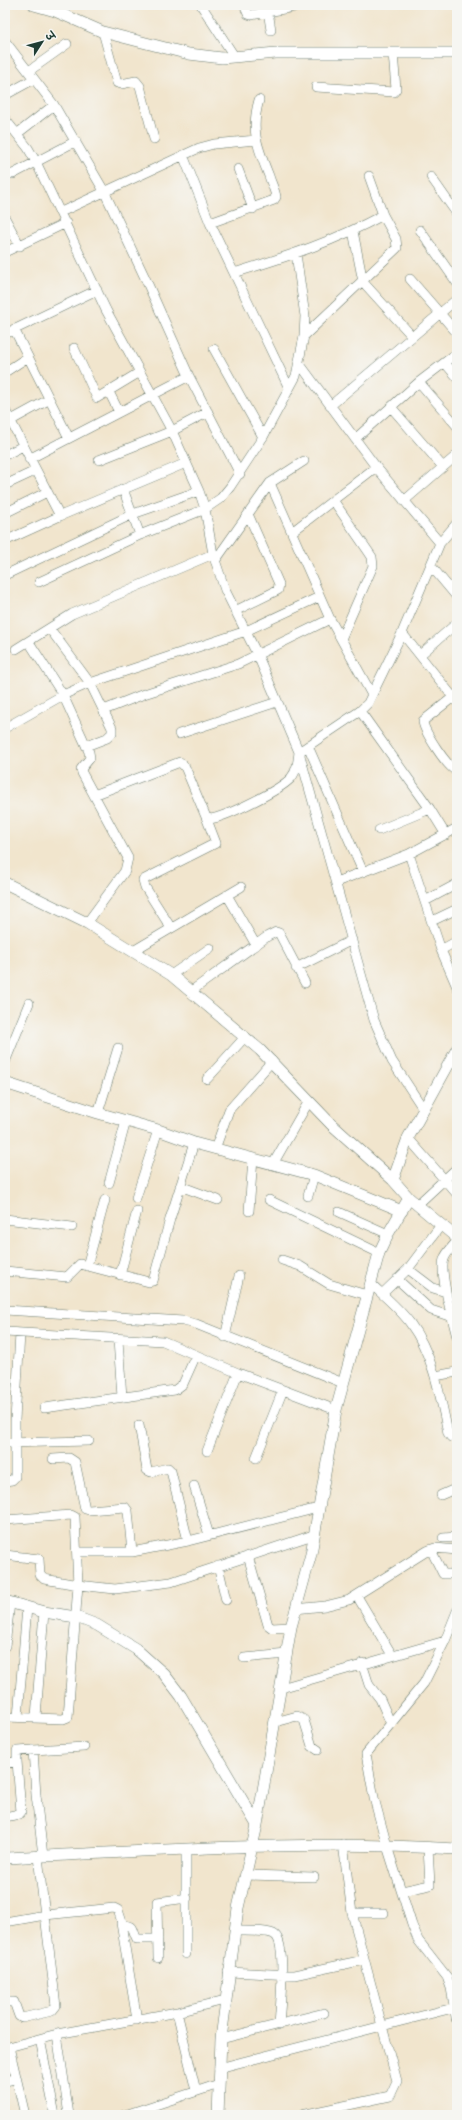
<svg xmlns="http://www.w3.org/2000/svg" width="462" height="2120" font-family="Mali,'Playpen Sans Deva',sans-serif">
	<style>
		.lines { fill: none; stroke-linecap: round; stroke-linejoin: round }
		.minor-casing { stroke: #68786a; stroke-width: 10 }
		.tertiary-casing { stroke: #68786a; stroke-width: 12 }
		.minor { stroke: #fff; stroke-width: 9 }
		.tertiary { stroke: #fff; stroke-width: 11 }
	</style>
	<rect width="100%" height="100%" fill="#f6f6f2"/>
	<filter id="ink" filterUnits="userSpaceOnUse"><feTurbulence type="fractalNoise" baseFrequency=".025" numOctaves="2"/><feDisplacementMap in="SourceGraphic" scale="8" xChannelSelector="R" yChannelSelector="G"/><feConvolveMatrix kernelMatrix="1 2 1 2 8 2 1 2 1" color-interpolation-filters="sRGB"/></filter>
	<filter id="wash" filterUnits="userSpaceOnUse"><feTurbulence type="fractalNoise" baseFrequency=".012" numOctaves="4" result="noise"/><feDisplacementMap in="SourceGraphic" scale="16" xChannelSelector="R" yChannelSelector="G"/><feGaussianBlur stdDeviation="0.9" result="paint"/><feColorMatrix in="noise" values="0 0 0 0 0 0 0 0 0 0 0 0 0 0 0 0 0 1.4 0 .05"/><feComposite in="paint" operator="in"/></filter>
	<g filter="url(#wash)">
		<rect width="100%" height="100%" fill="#f1e5cd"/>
	</g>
	<g filter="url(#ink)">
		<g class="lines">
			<!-- minor casing -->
			<g class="minor-casing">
				<path id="minor" d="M 201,5 L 234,56
					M 244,5 L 248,14 L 251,15 L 305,5
					M 268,11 L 271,30
					M 103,32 L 117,83 L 121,84 L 136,81 L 140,86 L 154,139
					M 5,41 L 54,105 L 104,191 L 146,280 L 189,376 L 240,474
					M 29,71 L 67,44
					M 316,87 L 394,92 L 396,89 L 393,53
					M 5,95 L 34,79
					M 5,119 L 28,148 L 36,162 L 106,310 L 172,431 L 199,491 L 205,509 L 213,554 L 225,590 L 258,656 L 299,752 L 374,1020 L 392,1061 L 424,1110
					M 18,133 L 54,105
					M 183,155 L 210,223 L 289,388
					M 238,169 L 253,209
					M 5,174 L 13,174 L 76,141
					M 431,177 L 457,214
					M 61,212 L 199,148 L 214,144 L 256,140
					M 5,218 L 20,246
					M 210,223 L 274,200 L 276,197 C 275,190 271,183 269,176 C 258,148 250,131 259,100
					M 420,230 L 457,283
					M 353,231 L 363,282 L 412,336
					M 5,252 L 66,223
					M 234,273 C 289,256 333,242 383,215
					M 410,279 L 457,333
					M 14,329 L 69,438
					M 5,334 L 97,290
					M 304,336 L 397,248 L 396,239 L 383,215 L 369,176
					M 74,348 L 97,398 L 140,372
					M 214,349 L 263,437
					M 299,363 L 376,467 L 440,543
					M 445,363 L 457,377
					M 5,372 L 28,357
					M 419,382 L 457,426
					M 109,392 L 119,412
					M 330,406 L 457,299
					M 391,407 L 443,467
					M 5,410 L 60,516
					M 6,423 L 48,400
					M 355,439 L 419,382 L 457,353
					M 5,455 L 23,446
					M 29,459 L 189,376
					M 99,460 L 172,431 L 208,412
					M 270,483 L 330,619 L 372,695
					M 5,485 L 35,471
					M 123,489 L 140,535
					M 333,500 L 368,551 L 372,557 L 373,566 L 341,639
					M 404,501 L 457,455
					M 5,513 L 47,492
					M 292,532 L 376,467
					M 5,541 L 60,516 L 186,463
					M 215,561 L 270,483 L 304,461
					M 431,566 L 457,597
					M 5,575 L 133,514 L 199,491
					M 39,582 L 140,535 L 205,509 L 221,498 L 230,487 L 263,437 L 296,376 L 304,336 L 305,316 L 296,254
					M 235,611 L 278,590 L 279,584 L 248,514
					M 50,629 L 90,683 L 112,728 L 112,733 L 107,738 L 86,746
					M 402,633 L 457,702
					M 29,642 L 63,695 L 89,752 L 90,758 L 81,769 L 82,773 L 128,858 L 125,871 L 87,923
					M 16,649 L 72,614 L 213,554
					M 420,655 L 457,623
					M 457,694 L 423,721 C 423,730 448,769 457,771
					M 104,710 L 144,694 L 238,664 L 330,619
					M 360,711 L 430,809 L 446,835
					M 5,728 L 63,695 L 90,683 L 246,631 L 319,597
					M 179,734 L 277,702
					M 308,746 L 363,872
					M 94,795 L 180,762 L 185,767 L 206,817 L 210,819 C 226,817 280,790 291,778 C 297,771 298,761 299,752 L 360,711 L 368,703 L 402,633 L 440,543 L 457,523
					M 379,830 L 430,809
					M 409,854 L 441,950 L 457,987
					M 336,882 L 409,854 L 457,828
					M 227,895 L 256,945
					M 425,901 L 457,884
					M 432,921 L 457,909
					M 171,928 L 145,887 L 143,880 L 216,843 L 206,817
					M 441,950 L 457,941
					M 133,951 L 241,887
					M 296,968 L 352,940
					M 171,975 L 210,948
					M 190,992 L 268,936 L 276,932 L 279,933 L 305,983
					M 5,1062 L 29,1003
					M 207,1079 L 245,1037
					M 98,1113 L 118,1048
					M 408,1138 L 457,1194
					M 215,1149 L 229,1110 L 272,1061
					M 273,1164 L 309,1101
					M 109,1183 L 126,1121
					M 180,1186 L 218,1200
					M 308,1196 L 314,1175
					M 136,1198 L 158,1130
					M 269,1200 L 379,1253
					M 417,1205 L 457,1168
					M 249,1211 L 253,1159
					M 339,1212 L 388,1234
					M 5,1219 L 72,1227
					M 457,1241 C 453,1246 446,1253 444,1259 C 439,1273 453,1321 457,1337
					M 282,1260 L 300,1266 L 329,1284 L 367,1295
					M 87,1266 L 105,1200
					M 408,1269 L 433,1288 L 446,1292
					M 5,1271 L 67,1277 L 80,1264 L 149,1282 L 153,1281 L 170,1219 L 194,1143
					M 120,1275 L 137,1211
					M 397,1279 L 431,1310 L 452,1317
					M 370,1283 C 384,1296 399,1308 410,1323 C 433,1354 440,1395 448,1433 L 451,1437 L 457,1436
					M 382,1294 L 408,1269 L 441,1225
					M 5,1310 L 183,1321 L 196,1324 L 343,1383
					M 5,1332 L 163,1341 L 238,1373 L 336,1410
					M 225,1337 L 239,1276
					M 118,1340 L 122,1397
					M 435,1376 L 457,1372
					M 44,1408 L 175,1390 L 183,1384 L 196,1355
					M 139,1425 L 147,1470 L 151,1472 L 168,1468 L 171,1471 L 188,1541
					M 5,1443 L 89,1441
					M 207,1451 L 238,1373
					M 256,1458 L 283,1390
					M 53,1459 L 69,1458 L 75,1462 L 85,1509 L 89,1510 L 125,1507 L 128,1511 L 132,1552
					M 5,1481 L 12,1480 L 15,1477 L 15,1420 L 20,1334
					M 194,1486 L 209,1535
					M 441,1495 L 457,1488
					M 5,1520 L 71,1515 L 75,1517 L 78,1585 L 68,1717 L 63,1719 L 5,1717
					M 443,1538 L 457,1537
					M 429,1550 L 435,1548 L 457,1550
					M 78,1552 L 132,1552 L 188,1541 L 318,1508
					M 5,1555 L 39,1559 L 40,1575 L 44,1579 L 78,1585 L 115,1589 L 171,1582 L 313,1535
					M 248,1556 L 268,1625 L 272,1628 L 291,1627
					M 218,1566 L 226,1600
					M 357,1596 L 392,1655
					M 295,1609 L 325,1606 L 349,1600 L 427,1551 L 432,1552 L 443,1574 L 457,1574
					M 457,1611 L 445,1641 L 424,1683 L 366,1754 L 374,1798 L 387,1846 L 412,1925 L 418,1940 L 447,1977 L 451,1988 L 457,2023
					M 5,1646 L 10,1603
					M 244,1658 L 287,1654
					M 362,1663 L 369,1685 L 380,1699 L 391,1724
					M 281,1688 L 445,1641
					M 18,1717 L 27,1607
					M 36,1717 L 44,1612
					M 275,1722 L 297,1716 L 304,1720 L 312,1746 L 318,1750
					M 33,1750 L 36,1795 L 43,1856
					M 5,1764 L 17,1761 L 17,1751 L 84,1747
					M 5,1817 L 19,1814 L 21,1812 L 17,1761
					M 343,1844 L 352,1913 L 382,2026 L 457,2007
					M 186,1849 L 186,1954
					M 246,1875 L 314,1877
					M 402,1891 L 430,1885 L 428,1847
					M 352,1913 L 384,1913
					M 5,1922 L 45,1915 L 114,1908 L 118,1910 L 123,1925 C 136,1926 131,1928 137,1939 L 158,1939
					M 121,1923 L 137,2020
					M 235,1931 C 244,1931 269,1930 275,1935 C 287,1944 280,2010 279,2025
					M 158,1958 L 157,1902 L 187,1898
					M 228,1972 L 294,1975 L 364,1960
					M 5,2002 L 14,2002 L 19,2016 L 22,2018 L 52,2011 L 56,2006 L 38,1857
					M 177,2012 L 196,2091
					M 57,2034 L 69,2115
					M 40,2039 L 55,2115
					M 221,2039 L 324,2013
					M 9,2047 L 25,2115
					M 5,2048 L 57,2034 L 177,2012 L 225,2000
					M 219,2068 L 382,2026 L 397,2081 L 390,2096 L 302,2115
					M 5,2081 L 15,2079
					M 125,2115 L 219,2084"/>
			</g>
			<!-- tertiary casing -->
			<g class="tertiary-casing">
				<path id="tertiary" d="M 34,5 L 55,11 L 103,32 L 189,54 L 222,58 L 276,53 L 457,53
					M 5,883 L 87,923 L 171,975 L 260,1050 L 331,1124 L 393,1180 L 409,1198 L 457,1238
					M 5,1083 L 98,1113 L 158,1130 L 194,1143 L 314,1175 L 402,1211
					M 393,1180 L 408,1138 L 457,1049
					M 5,1601 L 44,1612 L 76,1617 L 97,1625 L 136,1649 L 164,1674 L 181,1696 L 257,1825
					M 5,1858 C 156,1851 306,1839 457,1849
					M 218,2115 L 221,2039 L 238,1908 L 257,1825 L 291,1627 L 311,1554 L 336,1410 L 379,1253 L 388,1234 L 409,1198"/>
			</g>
			<!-- minor -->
			<use href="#minor" class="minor"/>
			<!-- tertiary -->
			<use href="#tertiary" class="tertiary"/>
		</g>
	</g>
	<!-- margin -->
	<rect width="462" height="2120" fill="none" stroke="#f6f6f2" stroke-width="20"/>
	<!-- north arrow -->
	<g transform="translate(42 42) rotate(54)" stroke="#f6f6f2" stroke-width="3" paint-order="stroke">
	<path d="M0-3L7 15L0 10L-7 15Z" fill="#1f3d34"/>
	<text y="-6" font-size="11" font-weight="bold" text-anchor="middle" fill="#1f3d34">उ</text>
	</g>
</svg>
